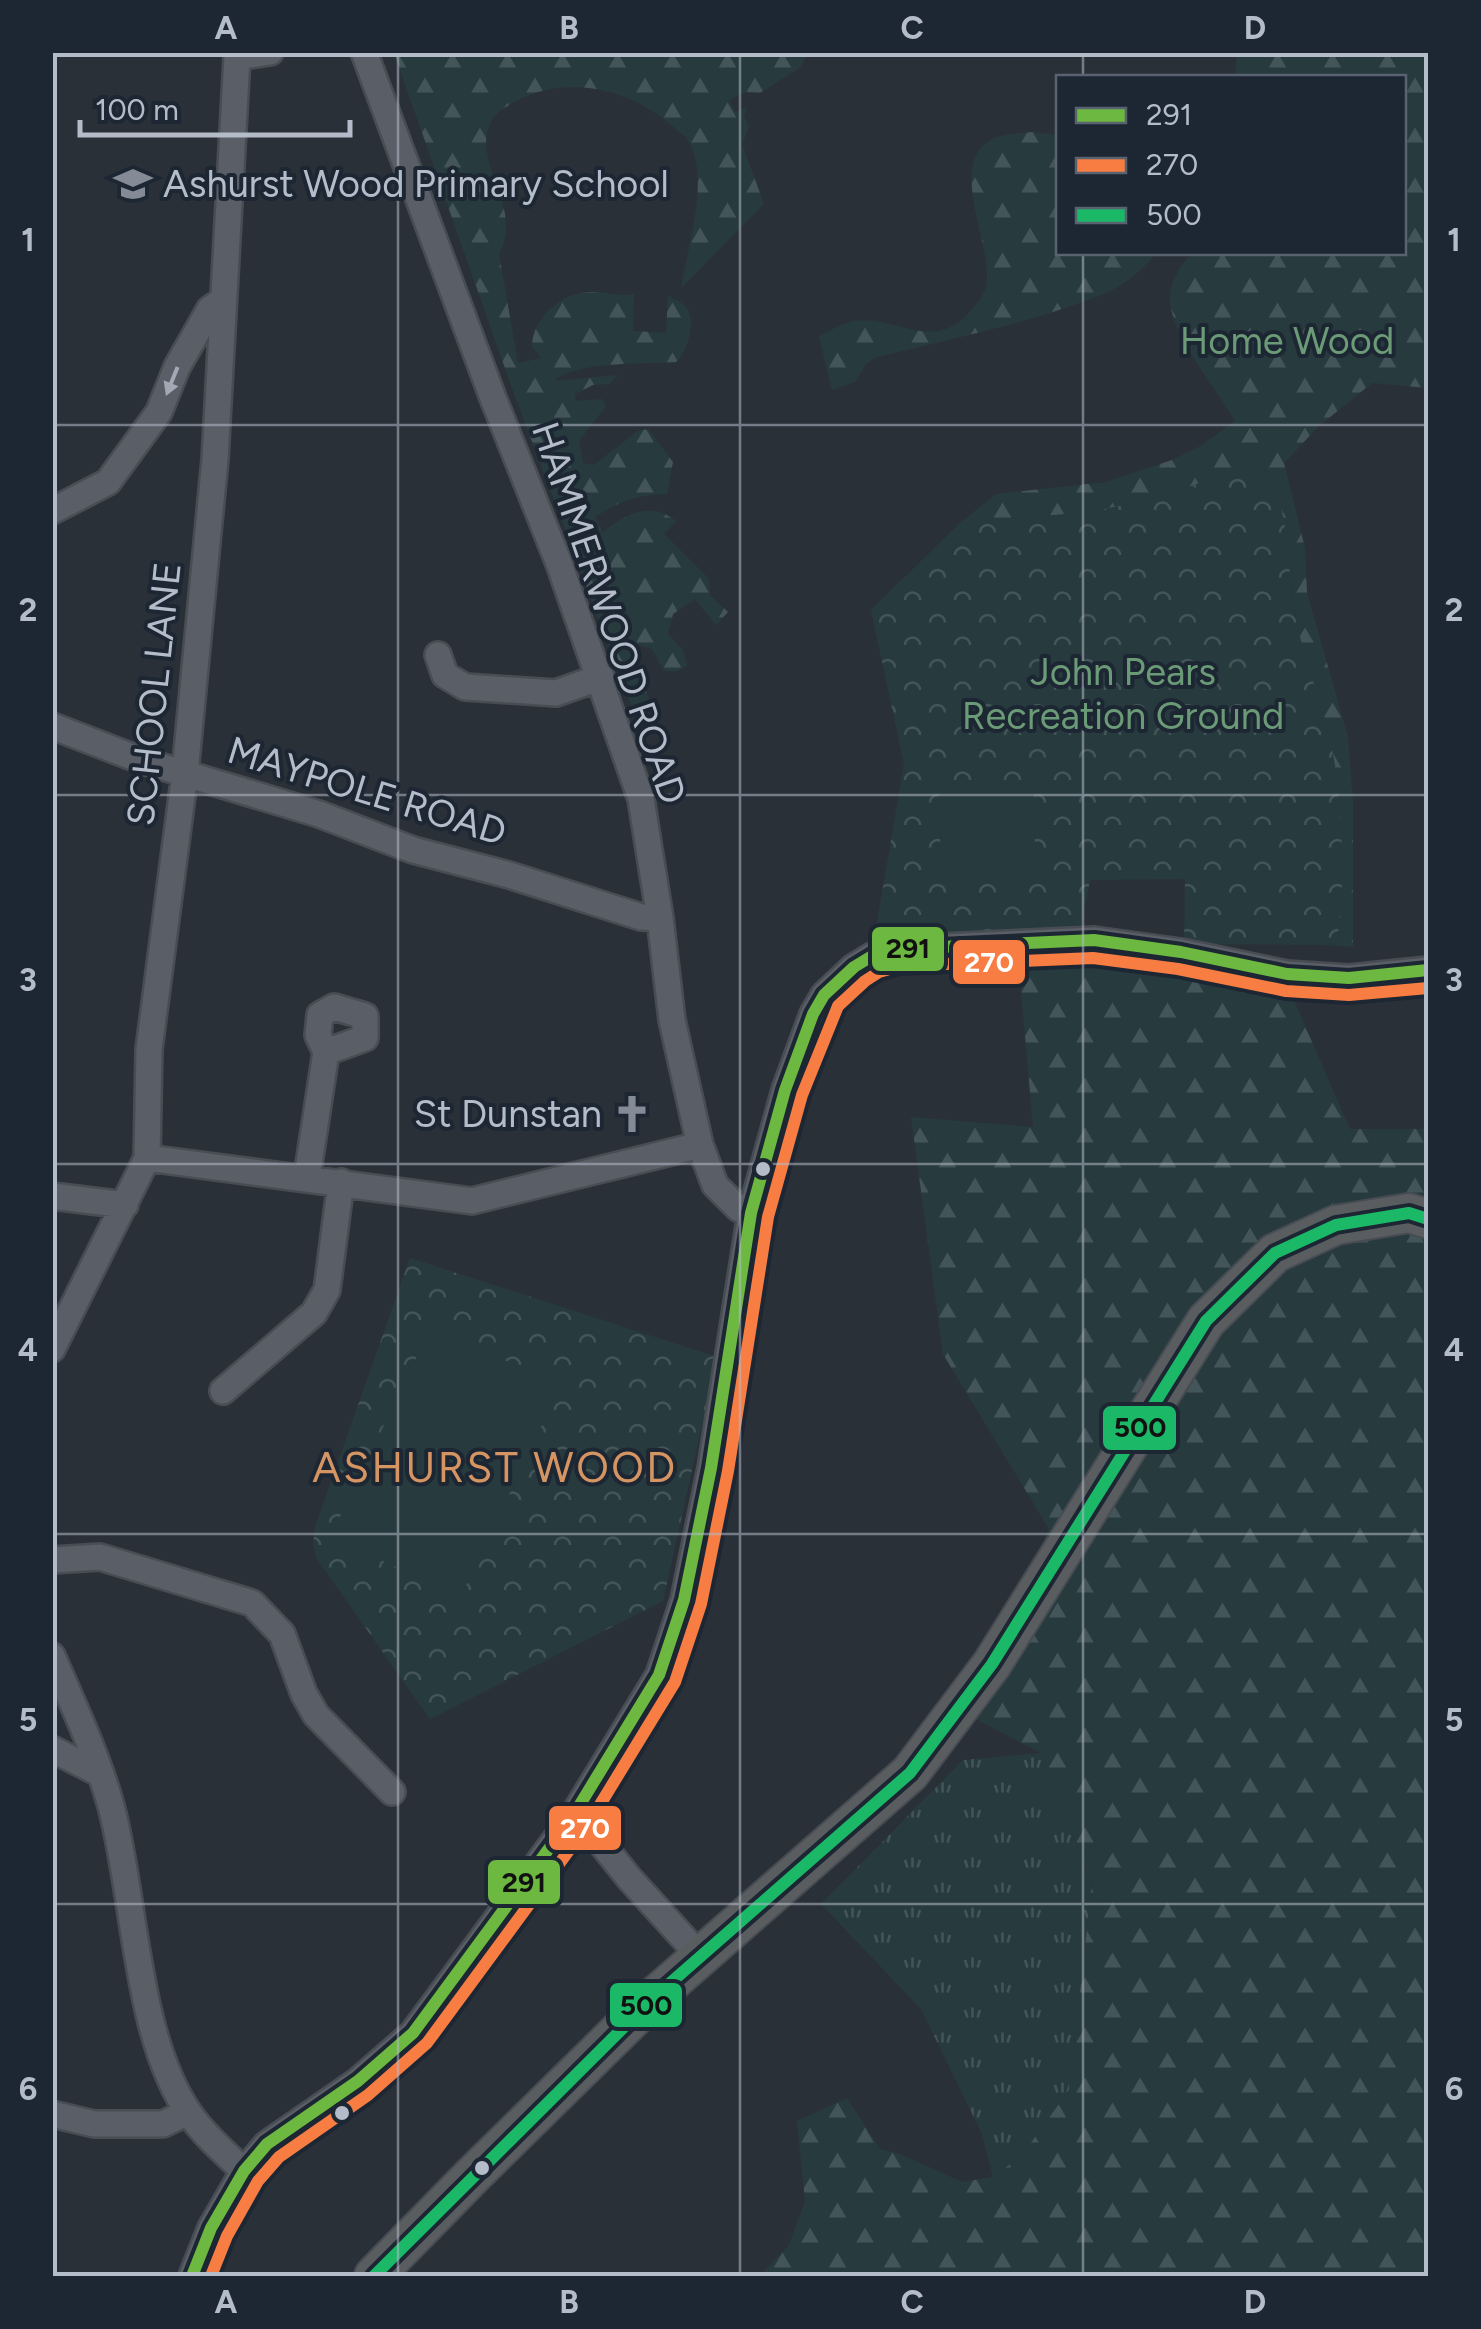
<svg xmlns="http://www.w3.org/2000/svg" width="1481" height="2329" font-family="Figtree,sans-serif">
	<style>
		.grass { fill: url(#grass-tufts) }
		.forest { fill: url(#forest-firs) }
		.park { fill: url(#park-crowns) }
		.pitch { fill: #273a3e }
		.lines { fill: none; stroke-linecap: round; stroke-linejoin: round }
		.minor-casing { stroke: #484c53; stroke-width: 30 }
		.highway-casing { stroke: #474c53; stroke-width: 42 }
		.minor { stroke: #5a5e66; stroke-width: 25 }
		.highway { stroke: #5a5d60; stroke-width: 38 }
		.bus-1-casing { stroke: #1d2633; stroke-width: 20 }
		.bus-2-casing { stroke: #1d2633; stroke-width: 20 }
		.bus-3-casing { stroke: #1d2633; stroke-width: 20 }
		.bus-1 { stroke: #6cb840; stroke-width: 12 }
		.bus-2 { stroke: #f77d43; stroke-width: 12 }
		.bus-3 { stroke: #1ab867; stroke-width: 12 }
		.oneway { fill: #a2a9b5 }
		.grid { fill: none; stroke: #b4bcc9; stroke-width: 2.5; stroke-opacity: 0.55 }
		.bus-dot { fill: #b4bcc9; stroke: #1d2633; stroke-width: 4 }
		.labels { text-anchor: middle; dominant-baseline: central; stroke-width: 8; stroke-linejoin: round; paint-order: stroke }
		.poi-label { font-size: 38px; fill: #b4bcc9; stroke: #1d2633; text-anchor: start }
		.park-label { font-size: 38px; fill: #6b9a76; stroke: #1d2633 }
		.street-label { font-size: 38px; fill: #b4bcc9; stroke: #1d2633 }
		.quarter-label { font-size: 42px; letter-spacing: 2.5px; fill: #d59563; stroke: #1d2633 }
		.line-badge { stroke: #1d2633; stroke-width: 4 }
		.badge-label { font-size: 28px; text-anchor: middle; font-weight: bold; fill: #fff }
		.pale-badge-label { font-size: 28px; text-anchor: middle; font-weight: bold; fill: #111 }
		.neatline { fill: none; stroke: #b4bcc9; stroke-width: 4 }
		.grid-label { font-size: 32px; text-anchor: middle; font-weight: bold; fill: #b4bcc9 }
	</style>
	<defs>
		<pattern id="grass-tufts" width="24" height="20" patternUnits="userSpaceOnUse" patternTransform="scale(2.5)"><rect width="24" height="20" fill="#273a3e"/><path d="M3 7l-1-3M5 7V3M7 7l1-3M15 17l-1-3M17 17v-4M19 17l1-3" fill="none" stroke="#445559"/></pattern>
		<pattern id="forest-firs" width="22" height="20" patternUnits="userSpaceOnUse" patternTransform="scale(2.5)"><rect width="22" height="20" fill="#273a3e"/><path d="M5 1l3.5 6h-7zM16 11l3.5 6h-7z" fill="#445559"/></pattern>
		<pattern id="park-crowns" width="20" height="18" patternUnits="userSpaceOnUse" patternTransform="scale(2.5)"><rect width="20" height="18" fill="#273a3e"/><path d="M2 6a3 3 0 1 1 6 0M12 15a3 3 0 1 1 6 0" fill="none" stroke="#445559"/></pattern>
	</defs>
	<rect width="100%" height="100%" fill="#2a3038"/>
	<!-- grass -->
	<path class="grass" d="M 1041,1753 L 1092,1885 L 1069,2090 L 1022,2155 L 993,2177 L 982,2134 L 921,2009 L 821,1904 L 963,1760 Z"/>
	<!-- forest -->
	<path class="forest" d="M 394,53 L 807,53 L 801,67 L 760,93 L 746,92 L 729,100 L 735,112 L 747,107 L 744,116 L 749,127 L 742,144 L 764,204 L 681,288 C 687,249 712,174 687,139 C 683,134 675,128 670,124 C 627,87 564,74 514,102 C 506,107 495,113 491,122 C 470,163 525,207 499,254 L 518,363 L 542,358 L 532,347 C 532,318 562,291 593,292 C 607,292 620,297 634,294 L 633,331 L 666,333 L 668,296 C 672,298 681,302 684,305 C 698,318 688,351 676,362 C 650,364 571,361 555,381 L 618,375 L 610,384 L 593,385 L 575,394 L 575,401 L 602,399 L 606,406 L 579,441 L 583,463 L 594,465 L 638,431 L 648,429 L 673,462 L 667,494 C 639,494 617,502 595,517 L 603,532 C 626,513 651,501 676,521 L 664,534 L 709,579 L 710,595 L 728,612 L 716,625 L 695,599 L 673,614 L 668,634 L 683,650 L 687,665 L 678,671 L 664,671 L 652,649 L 636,644 L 629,646 L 649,699 L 636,718 L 512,388 Z
		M 1237,53 L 1428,53 L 1428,388 L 1372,383 L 1319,426 L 1284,463 L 1305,548 L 1307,593 L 1348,737 L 1353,804 L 1353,947 L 1328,945 L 1337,942 L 1339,929 C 1339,876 1344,820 1335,768 C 1326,717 1305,670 1296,619 C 1287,570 1290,515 1266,470 L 1248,464 L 1169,495 L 1092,512 L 960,523 L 996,494 L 1106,482 L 1172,460 L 1199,447 L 1235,421 C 1218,389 1167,332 1170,294 C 1172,278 1182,264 1192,253 L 1404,252 L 1404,78 L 1235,77 Z
		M 1032,132 L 1058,135 L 1058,252 L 1156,253 C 1145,269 1120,288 1101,295 C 1030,323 951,339 877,357 L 866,364 L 855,382 L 832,390 L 819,336 C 830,331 842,323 854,321 C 894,315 928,350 964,318 C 971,311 984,297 986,287 C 995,245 943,161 995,138 C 1005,133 1020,134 1032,132 Z
		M 1018,956 L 1143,956 L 1288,987 L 1350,1129 L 1428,1129 L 1428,2276 L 760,2276 L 789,2245 L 805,2201 L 797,2121 L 847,2098 L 880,2149 L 900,2154 L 962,2182 L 993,2177 L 1022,2155 L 1069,2090 L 1092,1884 L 1041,1753 L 966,1714 L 1049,1529 L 943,1354 L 911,1117 L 1033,1127 Z"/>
	<!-- park -->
	<path class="park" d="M 1248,464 C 1263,466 1270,473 1275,487 C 1291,530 1287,579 1297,624 C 1308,674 1330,721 1336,773 C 1343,827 1345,888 1337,942 L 1328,945 L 1184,944 L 1185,879 L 1090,880 L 1080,932 L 945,941 L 934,929 L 895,933 L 885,939 L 874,940 L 904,764 L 871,610 L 960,523 L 1092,512 L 1169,495 Z
		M 410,1258 L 717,1357 L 663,1601 L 430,1719 L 317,1559 L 313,1544 L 315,1527 Z"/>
	<!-- pitch -->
	<path class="pitch" d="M 1034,787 L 1035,874 L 941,875 L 939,788 Z
		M 432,1325 L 560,1387 L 460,1598 L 331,1536 Z"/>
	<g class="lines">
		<!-- minor casing -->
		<g class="minor-casing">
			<path id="minor" d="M 364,52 L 493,398 L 560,566 L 641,799 L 660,918 L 672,1020 L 700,1145 L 715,1185 L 738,1208 L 751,1213
				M 52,511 L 108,482 L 159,412 L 177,367 L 210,309 L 223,300
				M 438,655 L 445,675 L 465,687 L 556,693 L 601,677
				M 52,726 L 143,761 L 319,814 L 413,850 L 509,875 L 641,917 L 660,918
				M 147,1158 L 472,1201 L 700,1145
				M 307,1177 L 326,1052 L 318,1035 L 320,1015 L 334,1007 L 365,1016 L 365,1038 L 326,1052
				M 52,1196 L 125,1205
				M 52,1349 L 147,1158 L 149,1049 L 185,773 L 215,459 L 237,57 L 270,52
				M 223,1391 L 314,1313 L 327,1290 L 341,1182
				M 52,1560 L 100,1557 L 252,1603 L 282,1634 L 304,1694 L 316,1715 L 392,1792
				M 52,1656 C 73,1705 97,1755 111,1806 C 136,1899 135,2038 191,2116 C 206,2137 225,2153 244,2171
				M 52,1749 L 101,1774
				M 597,1838 L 629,1878 L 700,1956
				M 52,2114 L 94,2124 L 163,2124 L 188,2112
				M 192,2276 L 211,2228 L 244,2171 L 267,2144 L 358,2081 L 413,2033 L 573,1816 L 659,1675 L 684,1600 L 711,1468 L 751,1213 L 785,1090 L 813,1014 L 824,995 L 854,967 L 872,956 L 897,949 L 1094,940 L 1181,952 L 1287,974 L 1349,978 L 1428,970"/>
		</g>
		<!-- highway casing -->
		<g class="highway-casing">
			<path id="highway" d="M 374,2276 L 472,2176 L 652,1999 L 910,1773 L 992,1664 L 1206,1321 L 1275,1253 L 1336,1225 L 1409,1213 L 1428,1219"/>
		</g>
		<!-- minor -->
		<use href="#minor" class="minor"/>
		<!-- highway -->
		<use href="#highway" class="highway"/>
		<!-- bus-1 casing -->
		<g class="bus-1-casing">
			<path id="bus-1" d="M 192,2276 L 211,2228 L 244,2171 L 267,2144 L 358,2081 L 413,2033 L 573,1816 L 659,1675 L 684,1600 L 711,1468 L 751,1213 L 785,1090 L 813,1014 L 824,995 L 854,967 L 872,956 L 897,949 L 1094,940 L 1181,952 L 1287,974 L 1349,978 L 1428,970"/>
		</g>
		<!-- bus-2 casing -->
		<g class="bus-2-casing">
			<path id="bus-2" d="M 211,2276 L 227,2236 L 258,2181 L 279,2157 L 368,2095 L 427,2043 L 587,1826 L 675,1682 L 701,1604 L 728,1471 L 768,1217 L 802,1095 L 838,1006 L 865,981 L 879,972 L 900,966 L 1093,958 L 1178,969 L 1286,991 L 1349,995 L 1428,988"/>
		</g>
		<!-- bus-3 casing -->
		<g class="bus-3-casing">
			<path id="bus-3" d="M 374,2276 L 652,1999 L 910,1773 L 992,1664 L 1206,1321 L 1275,1253 L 1336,1225 L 1409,1213 L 1428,1219"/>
		</g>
		<!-- bus-1 -->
		<use href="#bus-1" class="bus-1"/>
		<!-- bus-2 -->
		<use href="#bus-2" class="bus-2"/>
		<!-- bus-3 -->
		<use href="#bus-3" class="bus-3"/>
	</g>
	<!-- one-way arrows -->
	<defs><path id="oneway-solid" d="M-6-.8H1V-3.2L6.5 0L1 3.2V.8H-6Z" transform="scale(2.5)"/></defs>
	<use class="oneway" href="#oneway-solid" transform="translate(172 381) rotate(112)"/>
	<!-- grid -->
	<path class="grid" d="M 398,52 L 398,2276M 740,52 L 740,2276M 1083,52 L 1083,78M 1083,252 L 1083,2276M 52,425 L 1428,425M 52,795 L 1428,795M 52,1164 L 1428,1164M 52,1534 L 1428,1534M 52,1904 L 1428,1904"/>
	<!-- icons -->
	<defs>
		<g id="school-bare" transform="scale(3)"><path d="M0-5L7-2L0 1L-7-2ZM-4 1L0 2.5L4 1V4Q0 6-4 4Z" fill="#848b96" stroke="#1d2633" stroke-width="2.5" paint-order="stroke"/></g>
		<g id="church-bare" transform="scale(3)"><path d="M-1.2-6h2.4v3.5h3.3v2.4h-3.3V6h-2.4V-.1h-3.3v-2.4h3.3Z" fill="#848b96" stroke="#1d2633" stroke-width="2.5" paint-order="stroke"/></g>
	</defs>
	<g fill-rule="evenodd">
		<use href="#school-bare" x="133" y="184"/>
		<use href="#church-bare" x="632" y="1114"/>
	</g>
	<!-- markers -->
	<g class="bus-dot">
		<circle cx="763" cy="1169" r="9"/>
		<circle cx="342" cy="2113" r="9"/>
		<circle cx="482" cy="2168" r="9"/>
	</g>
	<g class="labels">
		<!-- poi labels -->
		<g class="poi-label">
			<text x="163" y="184">Ashurst Wood Primary School</text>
			<text x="602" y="1114" text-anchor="end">St Dunstan</text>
		</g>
		<!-- park labels -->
		<g class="park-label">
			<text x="1287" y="341">Home Wood</text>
			<text x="1123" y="672">John Pears<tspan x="1123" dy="44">Recreation Ground</tspan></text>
		</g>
		<!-- street labels -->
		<g class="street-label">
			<text transform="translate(609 613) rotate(71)">HAMMERWOOD ROAD</text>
			<text transform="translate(154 694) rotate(-84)">SCHOOL LANE</text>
			<text transform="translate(367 791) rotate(17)">MAYPOLE ROAD</text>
		</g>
		<!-- quarter labels -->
		<g class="quarter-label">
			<text x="495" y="1467">ASHURST WOOD</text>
		</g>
	</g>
	<g class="line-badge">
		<rect x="870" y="925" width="76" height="48" rx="10" fill="#6cb840"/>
		<rect x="951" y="938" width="76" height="48" rx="10" fill="#f77d43"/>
		<rect x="1101" y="1404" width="77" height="48" rx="10" fill="#1ab867"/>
		<rect x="547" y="1804" width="76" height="48" rx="10" fill="#f77d43"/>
		<rect x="486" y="1858" width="76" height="48" rx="10" fill="#6cb840"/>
		<rect x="608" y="1981" width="76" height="48" rx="10" fill="#1ab867"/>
	</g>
	<g class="badge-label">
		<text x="989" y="972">270</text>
		<text x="585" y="1838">270</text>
	</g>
	<g class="pale-badge-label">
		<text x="908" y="958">291</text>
		<text x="1140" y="1437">500</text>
		<text x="524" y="1892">291</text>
		<text x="646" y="2015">500</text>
	</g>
	<!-- border -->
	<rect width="1481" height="2329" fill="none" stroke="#1d2633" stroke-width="110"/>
	<!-- legend -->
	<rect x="1056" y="75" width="350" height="180" fill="#1d2633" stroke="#59626f" stroke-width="2.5"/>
	<rect x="1076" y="108" width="50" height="15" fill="#6cb840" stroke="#59626f" stroke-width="2.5"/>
	<text x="1146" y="125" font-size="30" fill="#b4bcc9">291</text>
	<rect x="1076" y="158" width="50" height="15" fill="#f77d43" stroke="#59626f" stroke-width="2.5"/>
	<text x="1146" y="175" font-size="30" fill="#b4bcc9">270</text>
	<rect x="1076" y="208" width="50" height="15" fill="#1ab867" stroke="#59626f" stroke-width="2.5"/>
	<text x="1146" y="225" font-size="30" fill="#b4bcc9">500</text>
	<!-- scale -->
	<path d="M80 120v15h270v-15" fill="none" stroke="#b4bcc9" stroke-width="5"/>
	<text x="95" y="120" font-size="30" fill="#b4bcc9" stroke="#1d2633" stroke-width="8" paint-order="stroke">100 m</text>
	<rect x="55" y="55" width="1371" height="2219" class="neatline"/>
	<g class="grid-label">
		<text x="226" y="39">A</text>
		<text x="569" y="39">B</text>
		<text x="912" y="39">C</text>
		<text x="1255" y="39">D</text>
		<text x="28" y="251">1</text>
		<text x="1454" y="251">1</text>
		<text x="28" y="621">2</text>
		<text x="1454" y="621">2</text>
		<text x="28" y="991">3</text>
		<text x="1454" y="991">3</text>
		<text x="28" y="1361">4</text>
		<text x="1454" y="1361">4</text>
		<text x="28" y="1731">5</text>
		<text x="1454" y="1731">5</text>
		<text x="28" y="2100">6</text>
		<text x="1454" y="2100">6</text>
		<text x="226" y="2313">A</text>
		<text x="569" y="2313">B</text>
		<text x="912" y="2313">C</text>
		<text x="1255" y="2313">D</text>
	</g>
</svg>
